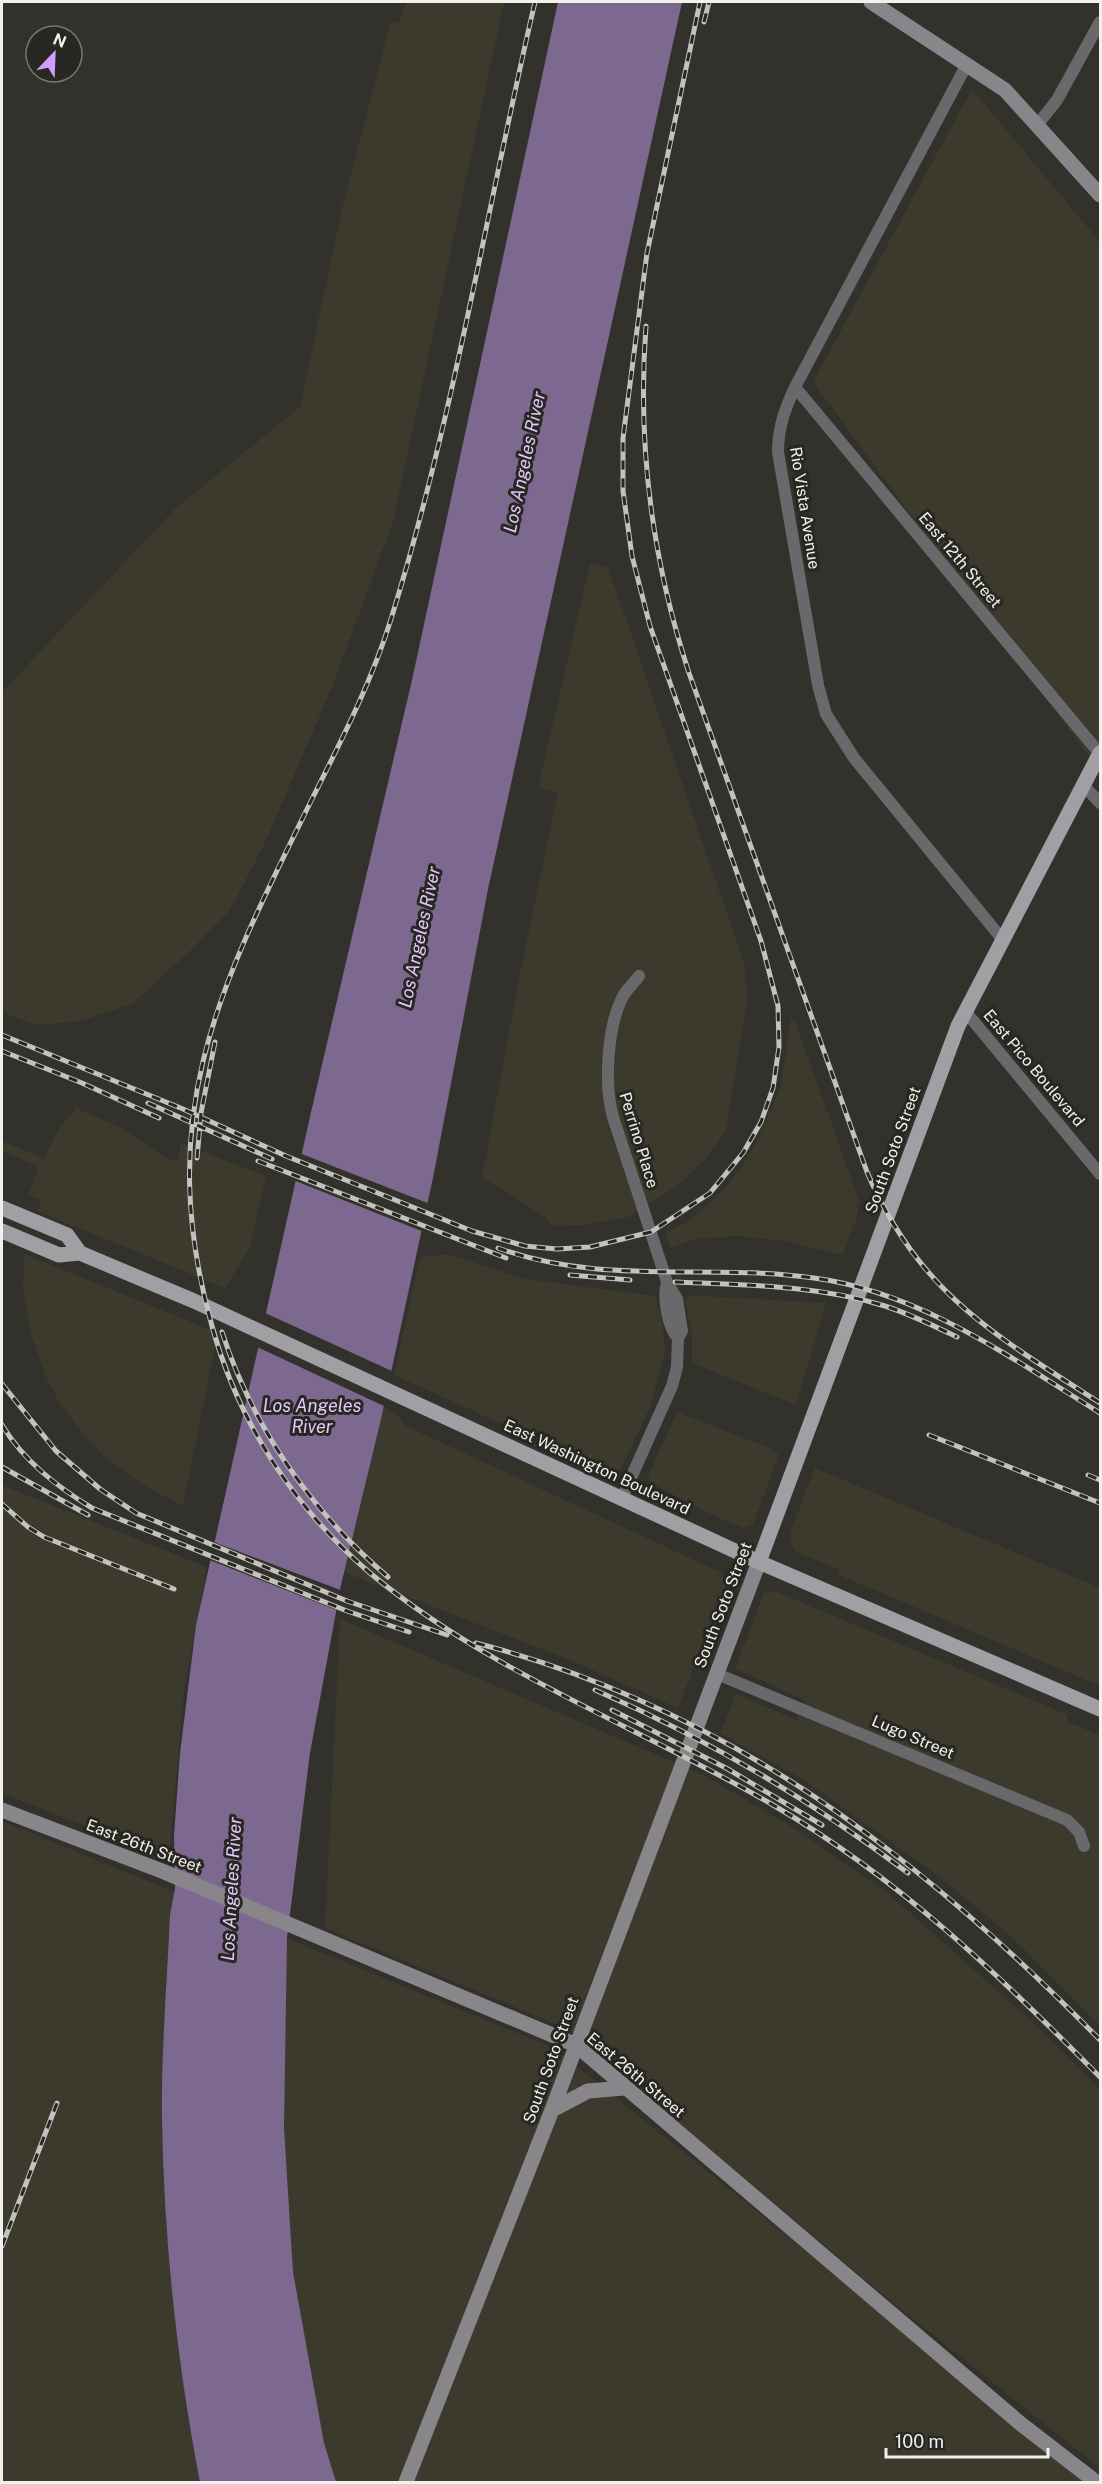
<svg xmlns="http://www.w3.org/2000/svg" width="1102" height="2484" font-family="'Public Sans',sans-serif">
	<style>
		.built { fill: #3b3a2d }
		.water { fill: #7d6890 }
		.pier { fill: #32312b }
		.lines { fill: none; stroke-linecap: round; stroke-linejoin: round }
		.street { stroke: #69686b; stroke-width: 12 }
		.secondary { stroke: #89868b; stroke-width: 15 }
		.primary { stroke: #a19ea4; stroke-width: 15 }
		.rail-casing { stroke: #c2c2be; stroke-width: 5 }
		.rail { stroke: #282721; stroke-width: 3; stroke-dasharray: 9; stroke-linecap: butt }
		.labels { text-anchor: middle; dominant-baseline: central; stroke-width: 6; stroke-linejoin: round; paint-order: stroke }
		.street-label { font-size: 16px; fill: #f1f1ed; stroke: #282721 }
		.water-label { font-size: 18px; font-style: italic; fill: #e2c8fc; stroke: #282721 }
	</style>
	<rect width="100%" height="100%" fill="#32312b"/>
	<!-- built -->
	<path class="built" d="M 407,2 L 504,2 L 393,522 L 331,690 L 263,847 L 230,910 L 191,950 L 132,1004 L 81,1021 L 36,1025 L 2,1012 L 2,692 L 177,507 L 300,407 L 342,209 L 390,24 L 399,22 Z
		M 972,89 L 1100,242 L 1100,772 L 813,382 Z
		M 590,563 L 608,567 L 743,960 L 746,980 L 746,1008 L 726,1131 L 707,1157 L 681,1183 L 629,1217 L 583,1225 L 552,1226 L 545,1217 L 482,1177 L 520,974 L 558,792 L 538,788 Z
		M 791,1019 L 796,1024 L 859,1200 L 857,1217 L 842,1255 L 784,1241 L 738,1236 L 694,1239 L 671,1248 L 665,1233 L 689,1221 L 724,1189 L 742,1166 L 757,1141 L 780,1089 Z
		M 76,1108 L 126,1130 L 165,1157 L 179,1162 L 180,1143 L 266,1176 L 250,1248 L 225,1288 L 37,1211 L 41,1200 L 28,1194 L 39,1167 L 2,1151 L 2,1141 L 44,1158 L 57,1132 Z
		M 24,1254 L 218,1333 L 183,1506 L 143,1485 L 104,1456 L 81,1432 L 58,1400 L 45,1375 L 30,1332 L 23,1288 Z
		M 448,1254 L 526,1279 L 655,1296 L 663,1326 L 665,1351 L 651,1405 L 621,1469 L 611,1473 L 394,1375 L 420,1257 Z
		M 687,1295 L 826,1303 L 796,1405 L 692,1363 L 692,1334 L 685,1299 L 689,1299 Z
		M 383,1407 L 399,1416 L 404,1425 L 722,1573 L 726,1583 L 678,1708 L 575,1662 L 341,1571 Z
		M 677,1412 L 770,1448 L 770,1451 L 779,1454 L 753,1524 L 743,1528 L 704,1511 L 649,1482 L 649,1474 Z
		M 815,1468 L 1100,1588 L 1100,1686 L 837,1574 L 839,1570 L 794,1551 L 790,1538 L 791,1530 Z
		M 2,1485 L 207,1567 L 184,1691 L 170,1849 L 154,1853 L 2,1793 Z
		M 775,1591 L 1068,1715 L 1066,1721 L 1100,1735 L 1100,2026 L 1012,1937 L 940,1877 L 804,1780 L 720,1733 L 736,1694 L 797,1720 L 805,1700 L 735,1669 L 764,1593 Z
		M 340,1619 L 704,1775 L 800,1832 L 889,1894 L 1038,2027 L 1100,2089 L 1100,2468 L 876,2289 L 570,2030 L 325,1928 Z
		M 2,1821 L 554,2048 L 1093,2482 L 2,2482 Z"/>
	<!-- water -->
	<path class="water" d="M 558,2 L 682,2 L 488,889 L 434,1173 L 381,1419 L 341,1585 L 310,1753 L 287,1938 L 284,2128 L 293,2272 L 324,2443 L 336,2482 L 200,2482 C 177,2363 164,2241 162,2120 C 161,2052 167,1983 170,1915 L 175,1888 L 174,1836 L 180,1753 L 196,1625 L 314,1099 L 412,680 Z"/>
	<!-- pier -->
	<path class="pier" d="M 299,1153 L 430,1204 L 424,1232 L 293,1180 Z
		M 263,1312 L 394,1372 L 386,1407 L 255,1346 Z
		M 211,1541 L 343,1591 L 339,1611 L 207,1559 Z"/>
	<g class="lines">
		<!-- street -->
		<path class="street" d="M 967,64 L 795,387 C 785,409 778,427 778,452 L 818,685 L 826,714 L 854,758 L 1003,940
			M 1038,124 L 1057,100 L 1100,22
			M 795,387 L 1100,754
			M 1084,786 L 1100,803
			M 965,1011 L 1100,1174
			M 667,1282 C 663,1297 667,1327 678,1338
			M 622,1498 L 672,1386 L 677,1367 L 678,1338 L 682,1331 L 677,1299 L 667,1282 L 613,1117 C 604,1085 607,1029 622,998 C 626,990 634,983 639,976
			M 717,1674 L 1067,1820 L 1079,1832 L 1084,1846"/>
		<!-- secondary -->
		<path class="secondary" d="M 871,2 L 1005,90 L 1100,195
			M 2,1810 L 162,1871 L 576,2045 L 1021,2424 L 1096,2482
			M 552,2110 L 588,2091 L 624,2088
			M 406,2482 L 552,2110 L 759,1562"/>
		<!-- primary -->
		<path class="primary" d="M 2,1208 L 67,1235 L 80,1253
			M 2,1231 L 59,1255 L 80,1253 L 194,1301 L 759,1562 L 1100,1709
			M 759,1562 L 958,1026 L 1100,753"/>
		<!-- rail casing -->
		<g class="rail-casing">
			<path id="rail" d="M 535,2 C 487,207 454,417 391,619 C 372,681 342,739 313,797 C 221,984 152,1112 212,1326 C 238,1422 295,1509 370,1573 C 490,1673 640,1727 773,1805 C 900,1879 998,1974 1100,2077
				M 704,22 L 709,2
				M 646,326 C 637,445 652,560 689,673 L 867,1172 C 919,1294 995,1335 1100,1403
				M 2,1035 L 183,1109 L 286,1156 L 472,1231 L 525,1246 L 557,1249 L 590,1247 L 651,1232 L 710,1193 L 743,1153 L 761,1122 L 773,1088 L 779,1047 L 778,1006 L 761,941 L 650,626 L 632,556 L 623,491 L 623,438 L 647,253 L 700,2
				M 2,1051 L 82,1083 L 159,1118
				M 148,1103 L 272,1159
				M 197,1158 L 201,1113 L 215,1042
				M 258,1161 L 506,1258
				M 498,1248 C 602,1286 707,1263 814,1278 C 920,1292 1011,1358 1100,1413
				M 570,1275 L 630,1280
				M 675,1282 C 745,1285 817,1285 885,1306 C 910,1314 934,1326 957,1337
				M 222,1332 C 253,1428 312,1512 388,1577
				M 2,1384 L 56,1451 L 100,1489 L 136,1513 L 347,1601 L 447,1635
				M 2,1425 C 24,1461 56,1486 92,1508 L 347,1611 L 409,1632
				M 929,1435 L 1100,1503
				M 2,1467 L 88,1515
				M 1088,1475 L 1100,1480
				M 2,1504 L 28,1527 L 44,1537 L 174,1589
				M 476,1643 C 729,1709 920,1856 1100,2040
				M 595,1690 C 706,1738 812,1801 908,1873
				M 612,1710 L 726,1768 L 822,1825
				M 2,2246 L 57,2103"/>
		</g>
		<!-- rail -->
		<use href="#rail" class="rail"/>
	</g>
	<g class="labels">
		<!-- street labels -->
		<g class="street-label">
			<text transform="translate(805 508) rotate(81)">Rio Vista Avenue</text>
			<text transform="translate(960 560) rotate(50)">East 12th Street</text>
			<text transform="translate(1034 1068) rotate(50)">East Pico Boulevard</text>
			<text transform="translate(639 1140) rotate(73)">Perrino Place</text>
			<text transform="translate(893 1150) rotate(-70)">South Soto Street</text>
			<text transform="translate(597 1467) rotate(25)">East Washington Boulevard</text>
			<text transform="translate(723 1605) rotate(-69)">South Soto Street</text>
			<text transform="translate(913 1737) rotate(23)">Lugo Street</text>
			<text transform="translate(144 1846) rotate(21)">East 26th Street</text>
			<text transform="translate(551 2060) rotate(-70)">South Soto Street</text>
			<text transform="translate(636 2075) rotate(40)">East 26th Street</text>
		</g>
		<!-- water labels -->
		<g class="water-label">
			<text transform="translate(524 462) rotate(-78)">Los Angeles River</text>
			<text transform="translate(419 937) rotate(-78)">Los Angeles River</text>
			<text x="312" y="1405">Los Angeles<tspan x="312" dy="21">River</tspan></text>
			<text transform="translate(231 1889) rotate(-87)">Los Angeles River</text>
		</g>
	</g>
	<!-- border -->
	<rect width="1102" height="2484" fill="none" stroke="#f1f1ed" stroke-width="6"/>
	<!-- north arrow -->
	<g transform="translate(54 54) rotate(23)"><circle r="28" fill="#282721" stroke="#787873" stroke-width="1.5"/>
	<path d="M0-4.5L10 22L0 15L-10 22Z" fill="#d19dfe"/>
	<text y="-9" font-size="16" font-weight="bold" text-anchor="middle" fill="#f1f1ed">N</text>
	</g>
	<!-- scale -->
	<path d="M886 2448v9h162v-9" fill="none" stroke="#f1f1ed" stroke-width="3"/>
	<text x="895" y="2448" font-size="18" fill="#f1f1ed" stroke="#282721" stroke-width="4.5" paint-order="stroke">100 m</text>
</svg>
